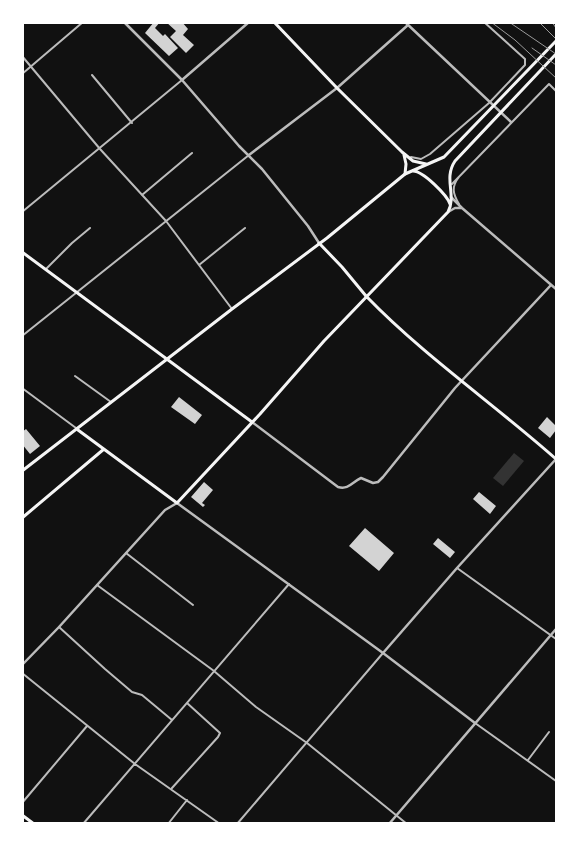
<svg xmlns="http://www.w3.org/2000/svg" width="579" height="846" font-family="'PT Sans Narrow',sans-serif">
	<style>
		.water { fill: #333 }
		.building { fill: #d3d3d3 }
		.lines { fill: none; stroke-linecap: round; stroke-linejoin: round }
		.minor { stroke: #bcbcbc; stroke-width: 2 }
		.tertiary { stroke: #bcbcbc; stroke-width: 2.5 }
		.secondary { stroke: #f5f5f5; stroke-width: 3 }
		.primary { stroke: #f5f5f5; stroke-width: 3 }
		.rail { stroke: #9a9a9a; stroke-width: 1 }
	</style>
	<rect width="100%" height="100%" fill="#111"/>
	<!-- water -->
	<path class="water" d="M 514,453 L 524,461 L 503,486 L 493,478 Z"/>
	<!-- building -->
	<path class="building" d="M 154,22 L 160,22 L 155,28 L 163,36 L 165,34 L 178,48 L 169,56 L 145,33 Z
		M 166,22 L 182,22 L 188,29 L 183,35 L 194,45 L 186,53 L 170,37 L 176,31 Z
		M 179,397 L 202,415 L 195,424 L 171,407 Z
		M 547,417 L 556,426 L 556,430 L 550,438 L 538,428 Z
		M 26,429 L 40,446 L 30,454 L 22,444 L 22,432 Z
		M 204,482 L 213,490 L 202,503 L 205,505 L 203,507 L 191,497 Z
		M 479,492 L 496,506 L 490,514 L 473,499 Z
		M 365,528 L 394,553 L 379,571 L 349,546 Z
		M 438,538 L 455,552 L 450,558 L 433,544 Z"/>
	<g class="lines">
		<!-- minor -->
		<path class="minor" d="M 22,56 L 100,149 L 166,221 L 232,309
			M 22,74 L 83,22
			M 92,75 L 132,123
			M 411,157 L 421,159 L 430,154 L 489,103 L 525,65 L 525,59 L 484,22
			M 459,177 C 451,187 453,194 459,204
			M 452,184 L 549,84 L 556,91
			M 142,195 L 192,153
			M 22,212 L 182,80
			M 199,265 L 245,228
			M 46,269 L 72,243 L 90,228
			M 22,336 L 249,155
			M 75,376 L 111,402
			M 22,388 L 76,428
			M 126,553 L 193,605
			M 457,568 L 556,639
			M 97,585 L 214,671 L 256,707 L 307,743 L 407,824
			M 59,627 L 105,669 L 132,692 L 142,695 L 172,720
			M 22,673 L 135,764 L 220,824
			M 475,723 L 556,781
			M 528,760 L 549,732
			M 172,788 L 218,737 L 220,733 L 187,703
			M 22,803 L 87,726
			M 83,824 L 289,584
			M 168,824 L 187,800
			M 237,824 L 383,653"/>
		<!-- tertiary -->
		<path class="tertiary" d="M 124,22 L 182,80 L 239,146 L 262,169 L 308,226 L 319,243
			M 405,22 L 511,122
			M 182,80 L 249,22
			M 249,155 L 337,88 L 408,25
			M 451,197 L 462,208 L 556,289
			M 448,212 L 455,208 L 461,208
			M 252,422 L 338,487 C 349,490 352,482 361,478 L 373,483 L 378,482 L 383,477 L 455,388 L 551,285
			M 383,653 L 457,568 L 556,459
			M 22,665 L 59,627 L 165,510 L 177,503 L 383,653 L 475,723
			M 389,824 L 556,629"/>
		<!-- secondary -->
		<path class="secondary" d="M 274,22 L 337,88 L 402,152 L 413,161 L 426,164
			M 404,155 L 406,164 L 405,174
			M 319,243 L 342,267 L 366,296"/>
		<!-- primary -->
		<path class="primary" d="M 413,171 C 423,171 447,195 450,204
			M 22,252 L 252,422
			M 366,296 C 424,356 494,404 556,459
			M 78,430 L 177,503 L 260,414 L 324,341 L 448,212 C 457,195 443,179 455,161 L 556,54
			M 22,471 L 232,309 L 327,238 L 405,174 L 444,157 L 556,41
			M 22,518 L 104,449
			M 22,815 L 34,824"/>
		<!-- rail -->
		<path class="rail" d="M 491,22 L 515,40 L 556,78
			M 509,22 L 556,54
			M 539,22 L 556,39
			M 552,22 L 556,28
			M 532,48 L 556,65"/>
	</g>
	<!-- border -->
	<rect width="579" height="846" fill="none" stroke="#ffffff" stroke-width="48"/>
</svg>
